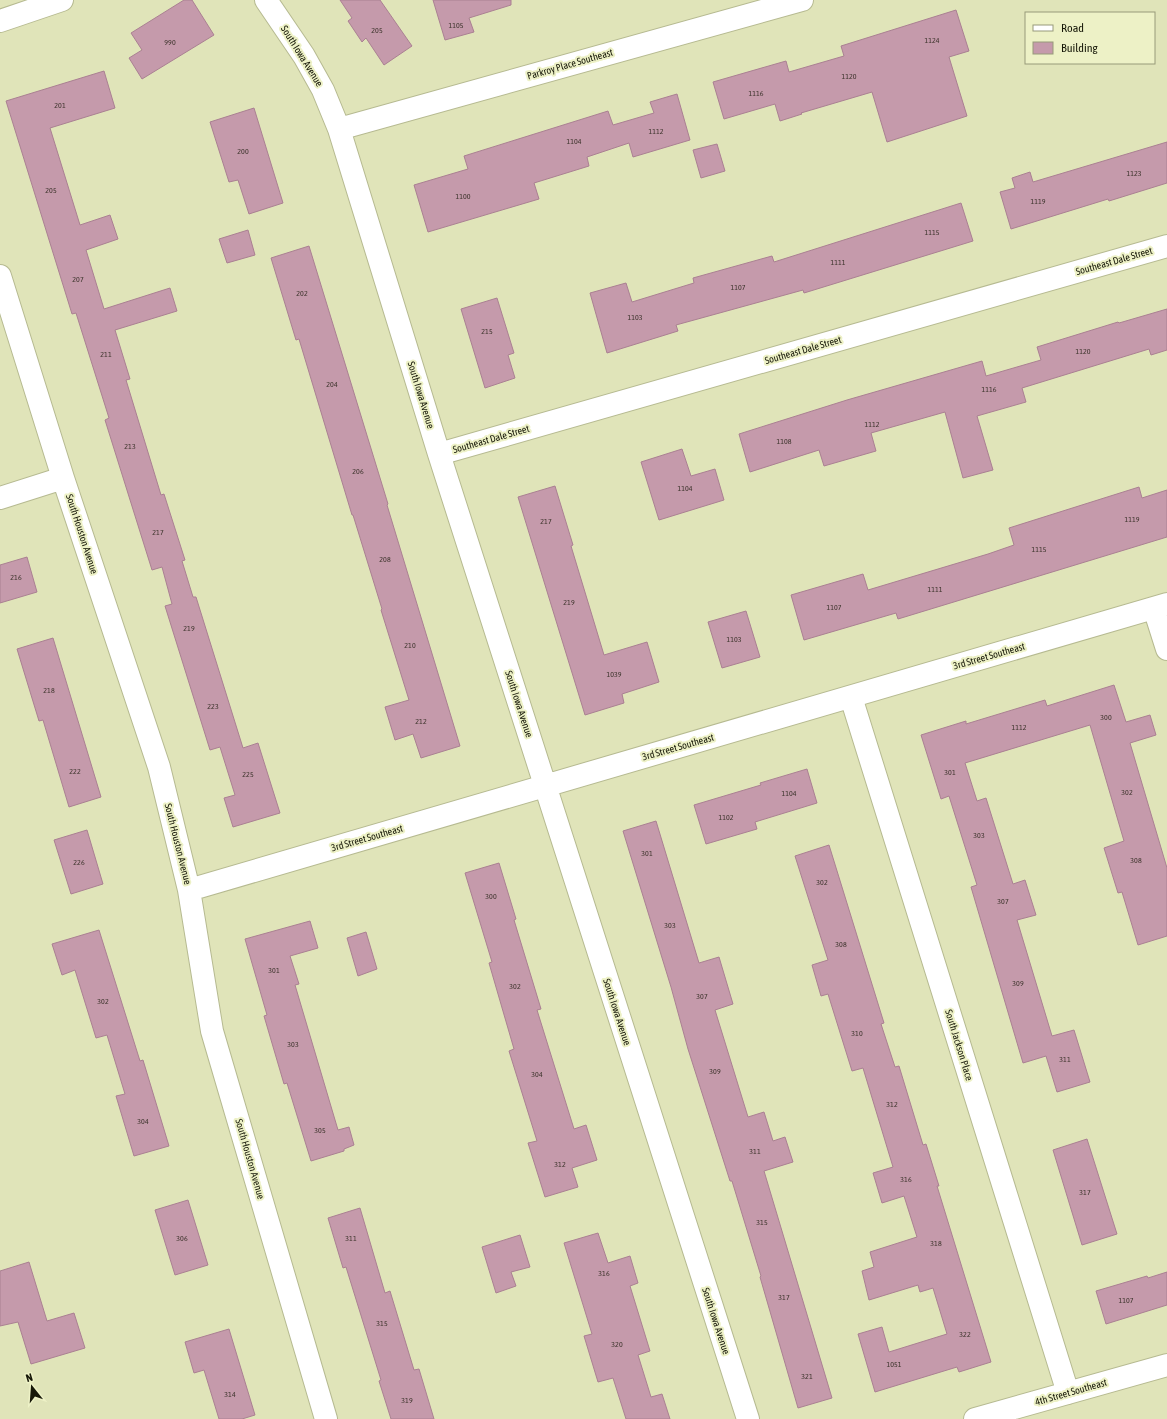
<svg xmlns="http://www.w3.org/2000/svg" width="1167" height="1419" font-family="'Asap Condensed',sans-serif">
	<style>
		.building { fill: #c59aab; stroke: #aa8092 }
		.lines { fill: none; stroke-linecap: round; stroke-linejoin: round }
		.minor-casing { stroke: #b6ba91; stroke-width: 24 }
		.minor { stroke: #fff; stroke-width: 22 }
		.labels { text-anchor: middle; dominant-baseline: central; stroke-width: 4; stroke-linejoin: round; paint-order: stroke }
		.number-label { font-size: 8px; fill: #423831 }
		.street-label { font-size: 10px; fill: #161708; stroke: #edf1c6 }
	</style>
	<rect width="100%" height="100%" fill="#e0e4b9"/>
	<!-- building -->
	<path class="building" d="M 184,0 L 192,0 L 214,35 L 142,79 L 129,58 L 142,50 L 131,33 Z
		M 340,0 L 380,0 L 412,46 L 384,65 L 366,38 L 362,42 L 348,21 L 352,18 Z
		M 433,0 L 511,0 L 511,5 L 469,18 L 474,32 L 445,40 Z
		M 956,10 L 969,51 L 949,57 L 967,116 L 887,142 L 872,92 L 801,113 L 802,114 L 780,121 L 775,104 L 724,119 L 713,82 L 786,61 L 789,72 L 844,56 L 841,46 Z
		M 104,71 L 115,108 L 50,128 L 80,225 L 110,215 L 118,239 L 86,250 L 104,309 L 170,288 L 177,311 L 115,330 L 130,379 L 126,380 L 161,495 L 164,494 L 185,560 L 182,561 L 193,597 L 196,597 L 243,748 L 258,743 L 280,813 L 233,827 L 224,798 L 235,795 L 220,747 L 210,750 L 165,606 L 172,604 L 162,567 L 152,570 L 105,420 L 109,418 L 76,313 L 72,314 L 6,101 Z
		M 677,94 L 690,140 L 633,157 L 629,143 L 587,157 L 589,166 L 534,183 L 539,199 L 428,232 L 414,185 L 468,169 L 464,156 L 608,111 L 613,125 L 654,113 L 650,102 Z
		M 254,108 L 283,203 L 249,214 L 238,180 L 229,182 L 210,122 Z
		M 1167,142 L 1167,183 L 1109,201 L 1108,199 L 1011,229 L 1000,192 L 1015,188 L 1012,178 L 1030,172 L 1033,182 Z
		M 717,144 L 725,171 L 701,178 L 693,150 Z
		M 961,203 L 973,241 L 804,293 L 803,290 L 676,325 L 678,331 L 607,353 L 590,293 L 626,283 L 632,302 L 694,283 L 693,278 L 772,256 L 774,262 Z
		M 248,230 L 255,255 L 227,263 L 219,239 Z
		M 309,246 L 388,504 L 387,505 L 460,746 L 421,758 L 413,734 L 395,740 L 385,707 L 409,700 L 381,610 L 382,609 L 353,515 L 352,515 L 299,339 L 296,340 L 271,258 Z
		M 497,298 L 514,353 L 508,355 L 515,378 L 485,388 L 461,309 Z
		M 1167,309 L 1167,350 L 1151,355 L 1149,349 L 1022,388 L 1026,402 L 977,416 L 993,470 L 963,478 L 945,412 L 871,433 L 876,451 L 824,466 L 819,450 L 750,472 L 739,434 L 847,400 L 982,361 L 986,376 L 1041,360 L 1037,347 L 1118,322 L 1119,323 Z
		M 682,449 L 691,476 L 715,469 L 724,500 L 659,520 L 641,462 Z
		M 555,486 L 573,545 L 571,546 L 604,655 L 647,642 L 659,682 L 622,694 L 624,703 L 585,715 L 518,497 Z
		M 1139,487 L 1142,498 L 1167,490 L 1167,537 L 898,619 L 896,613 L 804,640 L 791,595 L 863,574 L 868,590 L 988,554 L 1014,545 L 1009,528 Z
		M 27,557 L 37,592 L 0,603 L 0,565 Z
		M 746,611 L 760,657 L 722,668 L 708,622 Z
		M 53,638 L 101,797 L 69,807 L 43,720 L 39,721 L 17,649 Z
		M 1114,685 L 1126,722 L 1150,715 L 1156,735 L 1130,743 L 1167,868 L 1167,936 L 1138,945 L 1122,892 L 1118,893 L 1104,848 L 1124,841 L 1090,725 L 965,763 L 977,801 L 986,798 L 1013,884 L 1025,880 L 1036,915 L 1017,920 L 1052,1036 L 1074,1030 L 1090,1082 L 1057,1092 L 1046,1056 L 1023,1063 L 971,887 L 977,885 L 949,796 L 941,799 L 921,735 L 966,721 L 966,724 L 1045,700 L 1047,706 Z
		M 807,769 L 817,803 L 755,822 L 757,829 L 706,844 L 694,805 L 761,785 L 760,783 Z
		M 656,821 L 699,963 L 719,957 L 733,1004 L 715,1010 L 748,1117 L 764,1112 L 773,1141 L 785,1137 L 793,1162 L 764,1171 L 832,1398 L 798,1408 L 760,1277 L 761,1276 L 732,1181 L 730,1181 L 688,1049 L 671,987 L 623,831 Z
		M 87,830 L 103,884 L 71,894 L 54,840 Z
		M 829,845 L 884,1023 L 881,1024 L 895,1067 L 899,1066 L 923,1145 L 926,1144 L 939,1186 L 937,1186 L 991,1362 L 959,1372 L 957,1367 L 875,1392 L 858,1334 L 882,1327 L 889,1352 L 947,1334 L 933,1288 L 920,1292 L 918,1285 L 869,1300 L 862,1271 L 874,1267 L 870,1252 L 917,1237 L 904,1196 L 882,1203 L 873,1173 L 893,1167 L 863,1068 L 852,1071 L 828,994 L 821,996 L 812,965 L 828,960 L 795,856 Z
		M 499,863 L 516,919 L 514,920 L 541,1009 L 537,1010 L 574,1129 L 586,1125 L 597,1160 L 572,1168 L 578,1187 L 545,1197 L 528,1143 L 537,1141 L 509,1051 L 514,1049 L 489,963 L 492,962 L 465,873 Z
		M 310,921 L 318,948 L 290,956 L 299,984 L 295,985 L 338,1130 L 349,1127 L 354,1145 L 344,1149 L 344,1151 L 311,1161 L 287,1083 L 284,1084 L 264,1016 L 267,1015 L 245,939 Z
		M 99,930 L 140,1061 L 143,1060 L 169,1146 L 134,1156 L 116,1096 L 125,1094 L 107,1035 L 96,1038 L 75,970 L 62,975 L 52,944 Z
		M 366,932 L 377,969 L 358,976 L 347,938 Z
		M 1087,1139 L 1117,1234 L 1082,1245 L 1053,1150 Z
		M 188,1200 L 208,1265 L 175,1275 L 155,1210 Z
		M 360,1208 L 385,1293 L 390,1291 L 414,1370 L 419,1369 L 434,1419 L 391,1419 L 379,1381 L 381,1380 L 346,1267 L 343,1268 L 328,1218 Z
		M 598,1233 L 608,1263 L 630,1256 L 638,1283 L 630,1286 L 650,1351 L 638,1355 L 651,1397 L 662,1394 L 670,1419 L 626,1419 L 613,1378 L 598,1382 L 584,1336 L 592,1334 L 564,1243 Z
		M 520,1235 L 530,1267 L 511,1272 L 516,1286 L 496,1293 L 482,1247 Z
		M 29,1262 L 47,1321 L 74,1313 L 85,1348 L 31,1364 L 18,1322 L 0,1326 L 0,1271 Z
		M 1167,1272 L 1167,1305 L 1106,1324 L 1096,1291 L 1147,1276 L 1148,1278 Z
		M 229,1329 L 255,1415 L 242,1419 L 219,1419 L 204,1370 L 194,1373 L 185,1342 Z"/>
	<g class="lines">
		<!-- minor casing -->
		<g class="minor-casing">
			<path id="minor" d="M 266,0 L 304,56 L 323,90 L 339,129 L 439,454 L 748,1419
				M 0,21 L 62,0
				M 339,129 L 802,0
				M 0,276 L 63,478 L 159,767 L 189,890 L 212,1031 L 326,1419
				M 439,454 L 1167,246
				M 0,498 L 63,478
				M 1154,608 L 1167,649
				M 851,697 L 1068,1393
				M 189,890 L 1167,604
				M 975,1419 L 1167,1365"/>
		</g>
		<!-- minor -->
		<use href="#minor" class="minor"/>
	</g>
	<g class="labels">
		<!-- number labels -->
		<g class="number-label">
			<text x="456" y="25">1105</text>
			<text x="377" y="30">205</text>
			<text x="932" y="40">1124</text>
			<text x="170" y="42">990</text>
			<text x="849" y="76">1120</text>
			<text x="756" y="93">1116</text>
			<text x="60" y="105">201</text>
			<text x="656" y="131">1112</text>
			<text x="574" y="141">1104</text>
			<text x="243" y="151">200</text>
			<text x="1134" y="173">1123</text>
			<text x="51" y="190">205</text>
			<text x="463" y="196">1100</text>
			<text x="1038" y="201">1119</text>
			<text x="932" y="232">1115</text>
			<text x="838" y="262">1111</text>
			<text x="78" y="279">207</text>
			<text x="738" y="287">1107</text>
			<text x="302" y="293">202</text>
			<text x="635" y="317">1103</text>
			<text x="487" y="331">215</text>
			<text x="1083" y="351">1120</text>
			<text x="106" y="354">211</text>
			<text x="332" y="384">204</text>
			<text x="989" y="389">1116</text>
			<text x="872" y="424">1112</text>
			<text x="784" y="441">1108</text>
			<text x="130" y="446">213</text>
			<text x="358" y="471">206</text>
			<text x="685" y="488">1104</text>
			<text x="1132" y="519">1119</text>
			<text x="546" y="521">217</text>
			<text x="158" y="532">217</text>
			<text x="1039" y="549">1115</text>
			<text x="385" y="559">208</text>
			<text x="16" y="577">216</text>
			<text x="935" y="589">1111</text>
			<text x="569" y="602">219</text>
			<text x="834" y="607">1107</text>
			<text x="189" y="628">219</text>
			<text x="734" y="639">1103</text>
			<text x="410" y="645">210</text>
			<text x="614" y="674">1039</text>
			<text x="49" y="690">218</text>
			<text x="213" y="706">223</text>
			<text x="1106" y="717">300</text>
			<text x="421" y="721">212</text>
			<text x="1019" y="727">1112</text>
			<text x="75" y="771">222</text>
			<text x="950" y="772">301</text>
			<text x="248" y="774">225</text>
			<text x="1127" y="792">302</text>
			<text x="789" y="793">1104</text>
			<text x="726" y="817">1102</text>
			<text x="979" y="835">303</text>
			<text x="647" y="853">301</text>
			<text x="1136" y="860">308</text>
			<text x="79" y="862">226</text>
			<text x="822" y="882">302</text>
			<text x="491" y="896">300</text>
			<text x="1003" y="901">307</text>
			<text x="670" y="925">303</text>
			<text x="841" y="944">308</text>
			<text x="274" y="970">301</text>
			<text x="1018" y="983">309</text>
			<text x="515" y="986">302</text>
			<text x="702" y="996">307</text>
			<text x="103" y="1001">302</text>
			<text x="857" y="1033">310</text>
			<text x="293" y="1044">303</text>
			<text x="1065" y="1059">311</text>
			<text x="715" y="1071">309</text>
			<text x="537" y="1074">304</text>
			<text x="892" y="1104">312</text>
			<text x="143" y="1121">304</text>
			<text x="320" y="1130">305</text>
			<text x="755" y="1151">311</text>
			<text x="560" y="1164">312</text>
			<text x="906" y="1179">316</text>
			<text x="1085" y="1192">317</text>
			<text x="762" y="1222">315</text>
			<text x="182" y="1238">306</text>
			<text x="351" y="1238">311</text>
			<text x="936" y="1243">318</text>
			<text x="604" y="1273">316</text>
			<text x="784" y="1297">317</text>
			<text x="1126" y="1300">1107</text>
			<text x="382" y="1323">315</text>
			<text x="965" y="1334">322</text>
			<text x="617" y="1344">320</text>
			<text x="894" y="1364">1051</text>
			<text x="807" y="1376">321</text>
			<text x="230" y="1394">314</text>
			<text x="407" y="1400">319</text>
		</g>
		<!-- street labels -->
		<g class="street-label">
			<text transform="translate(302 56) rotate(58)">South Iowa Avenue</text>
			<text transform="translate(570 64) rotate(-16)">Parkroy Place Southeast</text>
			<text transform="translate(1114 261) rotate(-16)">Southeast Dale Street</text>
			<text transform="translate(803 350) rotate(-16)">Southeast Dale Street</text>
			<text transform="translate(421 395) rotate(73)">South Iowa Avenue</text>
			<text transform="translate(491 439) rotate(-16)">Southeast Dale Street</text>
			<text transform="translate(82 534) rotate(72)">South Houston Avenue</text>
			<text transform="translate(989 656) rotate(-16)">3rd Street Southeast</text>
			<text transform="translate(519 704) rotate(72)">South Iowa Avenue</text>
			<text transform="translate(678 747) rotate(-16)">3rd Street Southeast</text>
			<text transform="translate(367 838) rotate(-16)">3rd Street Southeast</text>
			<text transform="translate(178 844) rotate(76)">South Houston Avenue</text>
			<text transform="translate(617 1012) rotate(72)">South Iowa Avenue</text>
			<text transform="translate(959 1045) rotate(73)">South Jackson Place</text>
			<text transform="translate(250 1159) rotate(74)">South Houston Avenue</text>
			<text transform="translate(716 1321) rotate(72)">South Iowa Avenue</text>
			<text transform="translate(1071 1392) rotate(-16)">4th Street Southeast</text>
		</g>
	</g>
	<!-- legend -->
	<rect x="1025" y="12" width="130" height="52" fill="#edf1c6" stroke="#979a7a"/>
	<rect x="1033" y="25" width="20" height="6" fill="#ffffff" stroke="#979a7a"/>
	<text x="1061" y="32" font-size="12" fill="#161708">Road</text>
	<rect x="1033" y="42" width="20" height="12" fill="#c59aab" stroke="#979a7a"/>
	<text x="1061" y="52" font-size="12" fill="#161708">Building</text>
	<!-- north arrow -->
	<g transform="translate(32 1387) rotate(343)" stroke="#edf1c6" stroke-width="3" paint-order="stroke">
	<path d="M0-3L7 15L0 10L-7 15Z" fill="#161708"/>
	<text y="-6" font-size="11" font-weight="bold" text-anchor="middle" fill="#161708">N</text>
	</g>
</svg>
